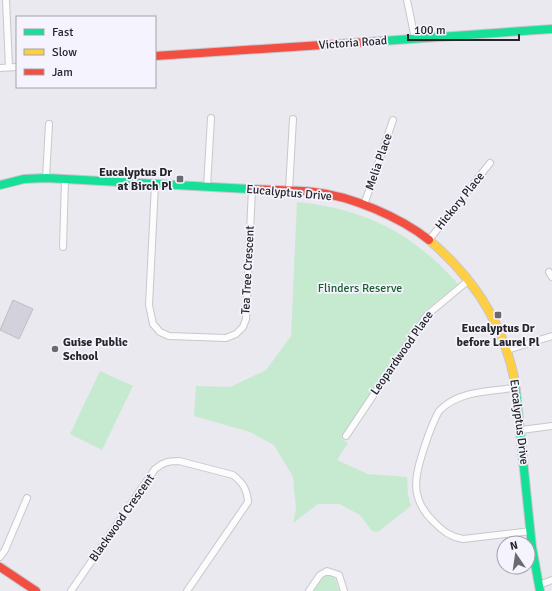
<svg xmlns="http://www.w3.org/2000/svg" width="552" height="591" font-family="Signika,sans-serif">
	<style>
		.green { fill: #c6eacf }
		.building { fill: #d3d1db; stroke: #bfbec3 }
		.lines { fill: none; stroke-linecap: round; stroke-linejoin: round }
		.street-casing { stroke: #c8c7cc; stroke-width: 8 }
		.fast-casing { stroke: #c8c7cc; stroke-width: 10 }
		.slow-casing { stroke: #c8c7cc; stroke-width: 10 }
		.jam-casing { stroke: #c8c7cc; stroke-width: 10 }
		.street { stroke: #fcfcfd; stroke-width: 6 }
		.fast { stroke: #16e098; stroke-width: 8 }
		.slow { stroke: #ffcf43; stroke-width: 8 }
		.jam { stroke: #f24e42; stroke-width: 8 }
		.poi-dot { fill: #6b6a6e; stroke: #f5f4fe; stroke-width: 1.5 }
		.labels { text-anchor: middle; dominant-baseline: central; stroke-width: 3.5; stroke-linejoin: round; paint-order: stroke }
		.street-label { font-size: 12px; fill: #262529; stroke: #f5f4fe }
		.poi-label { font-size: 12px; font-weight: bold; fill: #262529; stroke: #f5f4fe; text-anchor: end }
		.park-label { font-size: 12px; fill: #185f2e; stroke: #f5f4fe }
	</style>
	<rect width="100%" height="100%" fill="#eae9ef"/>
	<!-- green -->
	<path class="green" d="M 297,202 C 365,209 413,233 458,284 L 425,311 L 341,438 L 348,443 L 337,460 L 368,474 L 407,477 L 408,495 L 411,506 L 378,532 L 372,531 L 360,515 L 339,504 L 318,504 L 293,523 L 296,509 L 293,477 L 274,445 L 250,432 L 194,416 L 196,386 L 230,387 L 266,370 L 291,336 Z
		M 100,371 L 133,386 L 102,450 L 70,434 Z
		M 327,575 L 335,578 L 339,591 L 314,591 L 321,579 Z"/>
	<!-- building -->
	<path class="building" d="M 13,300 L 33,309 L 19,339 L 0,330 Z"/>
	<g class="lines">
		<!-- street casing -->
		<g class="street-casing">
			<path id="street" d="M 6,0 L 9,67
				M 407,0 L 415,39
				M 0,68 L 17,67
				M 46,178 L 49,124
				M 155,184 L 149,305 L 153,324 L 160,332 L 169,336 L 226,338 L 236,334 L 243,327 L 246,319 L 252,189
				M 207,187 L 211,118
				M 289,190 L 293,119
				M 364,205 L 393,120
				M 429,240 L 490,163
				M 63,247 L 65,180
				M 549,272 L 552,277
				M 507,350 L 552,336
				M 515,388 C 489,391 458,391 439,411 C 433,422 429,433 425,445 C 415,476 408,498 435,523 C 444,532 451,537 463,539 L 531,531
				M 521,430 L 552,426
				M 346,436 L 427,315 L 469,280
				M 0,557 L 5,550 L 27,498
				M 539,585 L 552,580
				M 71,591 L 155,469 C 163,462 169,461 179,461 L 233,475 C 243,483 247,489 248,502 L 187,591
				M 309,591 L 320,575 L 327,571 L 339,575 L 344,591"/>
		</g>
		<!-- fast casing -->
		<g class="fast-casing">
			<path id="fast" d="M 368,42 L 552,29
				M 0,185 L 24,179 L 46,178 L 249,189
				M 515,382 L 532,547 L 540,591"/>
		</g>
		<!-- slow casing -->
		<g class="slow-casing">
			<path id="slow" d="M 429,240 C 473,277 504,325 515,382"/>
		</g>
		<!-- jam casing -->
		<g class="jam-casing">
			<path id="jam" d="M 155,56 L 368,42
				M 249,189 C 271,190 292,190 314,192 C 351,196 400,217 429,240
				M 0,567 L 36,591"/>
		</g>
		<!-- street -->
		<use href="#street" class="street"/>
		<!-- fast -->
		<use href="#fast" class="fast"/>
		<!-- slow -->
		<use href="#slow" class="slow"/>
		<!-- jam -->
		<use href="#jam" class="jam"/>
	</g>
	<!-- markers -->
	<g class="poi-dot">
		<rect x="176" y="175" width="8" height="8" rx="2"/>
		<rect x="494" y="311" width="8" height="8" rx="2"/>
		<circle cx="55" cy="349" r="4"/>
	</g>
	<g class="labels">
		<!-- street labels -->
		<g class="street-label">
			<text transform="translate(353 43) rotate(-4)">Victoria Road</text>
			<text transform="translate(379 162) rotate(-71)">Melia Place</text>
			<text transform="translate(289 193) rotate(5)">Eucalyptus Drive</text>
			<text transform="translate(460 201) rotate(-51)">Hickory Place</text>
			<text transform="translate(248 270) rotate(-87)">Tea Tree Crescent</text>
			<text transform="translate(402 353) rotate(-55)">Leopardwood Place</text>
			<text transform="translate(519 422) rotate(83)">Eucalyptus Drive</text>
			<text transform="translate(122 518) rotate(-55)">Blackwood Crescent</text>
		</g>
		<!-- poi labels -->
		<g class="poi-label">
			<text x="172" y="172">Eucalyptus Dr<tspan x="172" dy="14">at Birch Pl</tspan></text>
			<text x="498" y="328" text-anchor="middle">Eucalyptus Dr<tspan x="498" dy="14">before Laurel Pl</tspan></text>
			<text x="63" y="342" text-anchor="start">Guise Public<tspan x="63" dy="14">School</tspan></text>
		</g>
		<!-- park labels -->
		<g class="park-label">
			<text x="360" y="288">Flinders Reserve</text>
		</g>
	</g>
	<!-- legend -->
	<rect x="16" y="16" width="140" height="72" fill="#f5f4fe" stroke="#a2a1a9"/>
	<rect x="24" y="29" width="20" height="6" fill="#16e098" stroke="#a2a1a9"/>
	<text x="52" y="36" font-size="12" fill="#262529">Fast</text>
	<rect x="24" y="49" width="20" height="6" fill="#ffcf43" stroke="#a2a1a9"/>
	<text x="52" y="56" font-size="12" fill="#262529">Slow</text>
	<rect x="24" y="69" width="20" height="6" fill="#f24e42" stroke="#a2a1a9"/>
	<text x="52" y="76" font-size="12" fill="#262529">Jam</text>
	<!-- north arrow -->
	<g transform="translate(516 555) rotate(347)"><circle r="19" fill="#f5f4fe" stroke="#a2a1a9"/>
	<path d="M0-3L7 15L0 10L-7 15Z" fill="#6b6a6e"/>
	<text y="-6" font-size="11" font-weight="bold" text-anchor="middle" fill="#262529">N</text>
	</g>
	<!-- scale -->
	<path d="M408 34v6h111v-6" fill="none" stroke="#262529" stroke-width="2"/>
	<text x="414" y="34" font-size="12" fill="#262529" stroke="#f5f4fe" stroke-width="3" paint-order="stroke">100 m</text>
</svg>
